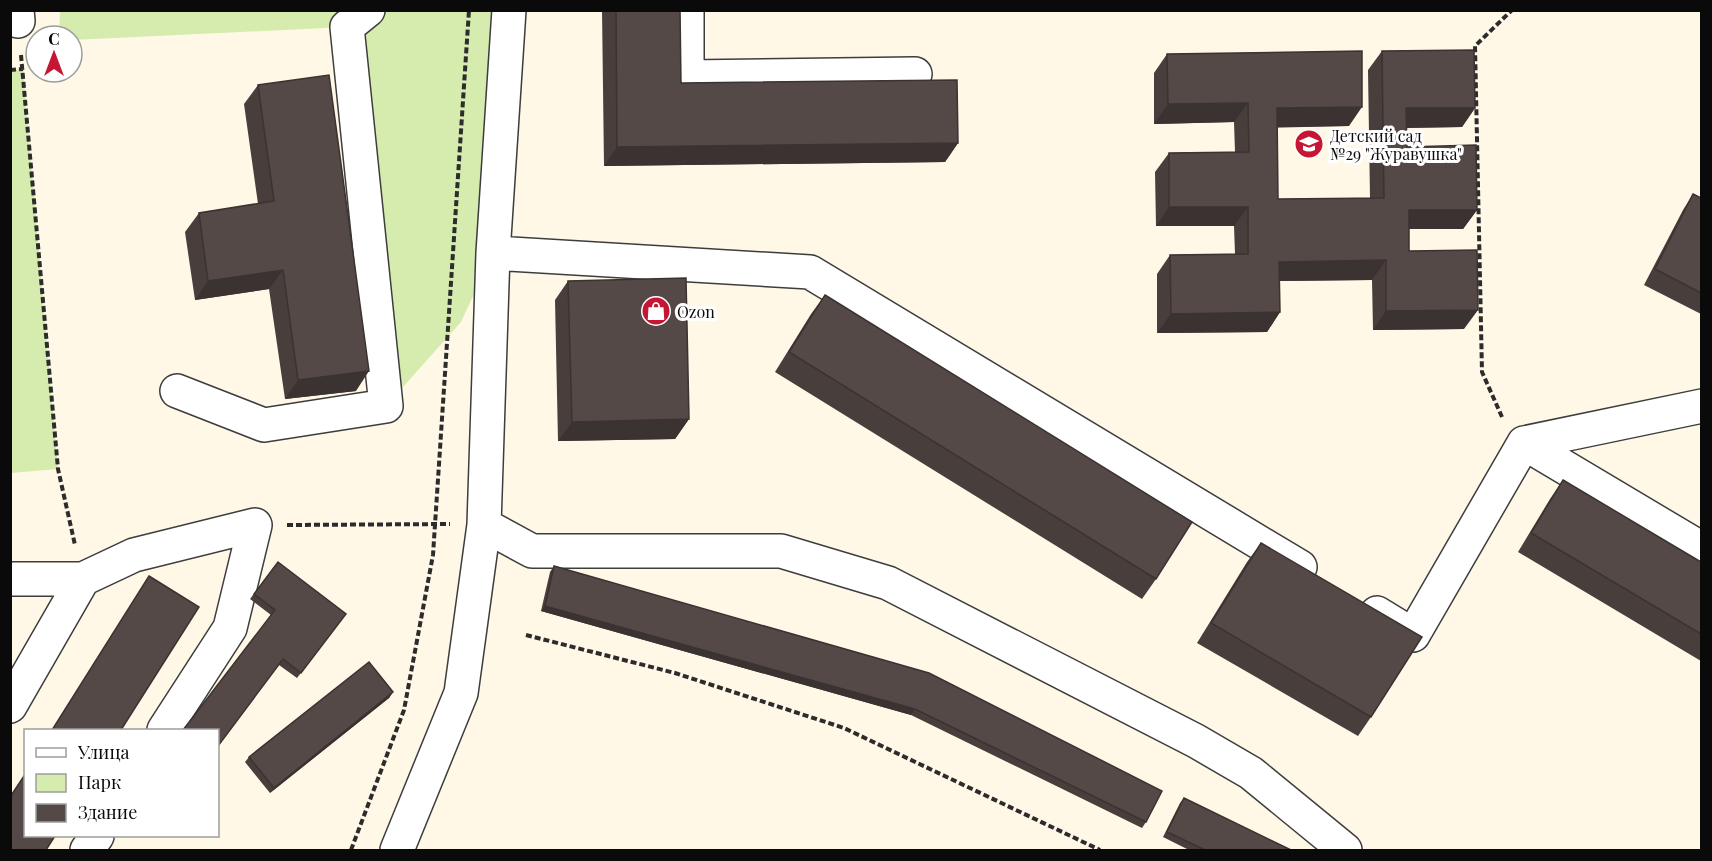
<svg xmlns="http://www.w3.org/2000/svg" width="1712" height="861" font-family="'Playfair Display',serif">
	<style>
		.green { fill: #d5ecae }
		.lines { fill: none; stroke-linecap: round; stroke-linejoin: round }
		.minor-casing { stroke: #3d3d3d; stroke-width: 36 }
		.path { stroke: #2c2c2c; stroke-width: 4; stroke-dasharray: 6 3; stroke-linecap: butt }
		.minor { stroke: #fff; stroke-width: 33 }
		.wall { fill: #483f3c }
		.shaded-wall { fill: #3b3331 }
		.building { fill: #544946; stroke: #3b3331; stroke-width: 1.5 }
		.labels { text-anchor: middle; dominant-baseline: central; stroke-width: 6; stroke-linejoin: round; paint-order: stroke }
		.poi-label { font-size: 16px; fill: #0a0a0a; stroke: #fff; text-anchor: start }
	</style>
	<rect width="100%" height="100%" fill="#fff8e7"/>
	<!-- green -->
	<path class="green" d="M 60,11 L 509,11 L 493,253 L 461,322 L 386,406 L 347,27 L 72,40 L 72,36 L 59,36 Z
		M 23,69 L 58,469 L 11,473 L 10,70 Z"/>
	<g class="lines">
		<!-- minor casing -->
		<g class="minor-casing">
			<path id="minor" d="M 17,10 L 18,21
				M 687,10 L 687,77 L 915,74
				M 493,253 L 810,272 L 1300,567
				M 177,391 L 264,425 L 386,406 L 347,27 L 368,10
				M 1524,443 L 1702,549
				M 484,525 L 532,551 L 781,551 L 888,583 L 1196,741 L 1251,773 L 1345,850
				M 10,579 L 83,579 L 134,555 L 255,525 L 230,628 L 164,730
				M 1377,613 L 1413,635 L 1524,443 L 1702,406
				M 10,706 L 83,579
				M 87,850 L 97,836
				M 397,850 L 461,693 L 484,525 L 493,253 L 509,10"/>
		</g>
		<!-- path -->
		<path class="path" d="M 21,55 L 58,469 L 75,545
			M 10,70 L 23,69
			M 1502,417 L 1482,372 L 1475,46 L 1512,10
			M 287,525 L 450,524
			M 526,635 L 675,673 L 844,728 L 1100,850
			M 351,850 L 404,710 L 433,555 L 469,10"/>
		<!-- minor -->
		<use href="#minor" class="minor"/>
	</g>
	<!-- wall -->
	<path class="wall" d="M 602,10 L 680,10 L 681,83 L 958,143 L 945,162 L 604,166 Z
		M 1382,51 L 1475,108 L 1462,127 L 1406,128 L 1407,147 L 1477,210 L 1463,229 L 1409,229 L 1409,251 L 1464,329 L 1373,330 L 1372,280 L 1280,281 L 1280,312 L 1267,332 L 1157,333 L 1157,274 L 1170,255 L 1235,254 L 1234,226 L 1156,226 L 1155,172 L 1169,153 L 1235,152 L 1234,122 L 1154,124 L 1154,73 L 1167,54 L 1349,126 L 1277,127 L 1278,199 L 1370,198 L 1368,70 Z
		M 258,85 L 356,391 L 285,399 L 269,289 L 195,300 L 185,232 L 199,213 L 258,204 L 244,104 Z
		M 1693,194 L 1701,198 L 1701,314 L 1644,285 L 1683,210 Z
		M 568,281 L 689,419 L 675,439 L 558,441 L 555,300 Z
		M 825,295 L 1156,579 L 1142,599 L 775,372 L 811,314 Z
		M 1563,480 L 1701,562 L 1701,661 L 1518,552 L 1550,499 Z
		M 1261,543 L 1371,717 L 1358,736 L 1197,643 L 1247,562 Z
		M 278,562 L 346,614 L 297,678 L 279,665 L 271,615 L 250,599 Z
		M 554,566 L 929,673 L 1146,822 L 1142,828 L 911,715 L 541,611 L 550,572 Z
		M 393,692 L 389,698 L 270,793 L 245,762 L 249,757 Z
		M 1184,798 L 1291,850 L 1189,850 L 1163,837 L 1180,803 Z"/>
	<!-- shaded-wall -->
	<path class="shaded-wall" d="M 1248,103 L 1234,122 L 1154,124 L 1168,104 Z
		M 1362,107 L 1349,126 L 1263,128 L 1277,108 Z
		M 1406,108 L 1475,108 L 1462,127 L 1393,128 Z
		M 958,143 L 945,162 L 604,166 L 617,147 Z
		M 1169,207 L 1248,207 L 1234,226 L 1156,226 Z
		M 1409,210 L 1477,210 L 1463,229 L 1396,229 Z
		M 1386,260 L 1372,280 L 1266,281 L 1279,262 Z
		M 283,270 L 269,289 L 195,300 L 208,281 Z
		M 1478,310 L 1464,329 L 1373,330 L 1386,311 Z
		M 1280,312 L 1267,332 L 1157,333 L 1171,314 Z
		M 369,371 L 356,391 L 285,399 L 298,380 Z
		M 689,419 L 675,439 L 558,441 L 572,422 Z
		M 545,606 L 915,709 L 911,715 L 541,611 Z
		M 393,692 L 389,698 L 270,793 L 274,788 Z"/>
	<!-- building -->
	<path class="building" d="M 616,10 L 680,10 L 681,83 L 957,80 L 958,143 L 617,147 Z
		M 1474,50 L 1475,108 L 1406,108 L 1407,147 L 1476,145 L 1477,210 L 1409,210 L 1409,251 L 1477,250 L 1478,310 L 1386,311 L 1386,260 L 1279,262 L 1280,312 L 1171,314 L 1170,255 L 1248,254 L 1248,207 L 1169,207 L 1169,153 L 1249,152 L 1248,103 L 1168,104 L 1167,54 L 1362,51 L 1362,107 L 1277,108 L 1278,199 L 1384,198 L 1382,51 Z
		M 329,75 L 369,371 L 298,380 L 283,270 L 208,281 L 199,213 L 274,201 L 258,85 Z
		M 1693,194 L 1701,198 L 1701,293 L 1655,269 Z
		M 686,278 L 689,419 L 572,422 L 568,281 Z
		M 825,295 L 1192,522 L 1156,579 L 789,352 Z
		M 1563,480 L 1701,562 L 1701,634 L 1531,533 Z
		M 1261,543 L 1422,637 L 1371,717 L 1211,623 Z
		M 278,562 L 346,614 L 301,673 L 283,659 L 218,746 L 218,730 L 183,730 L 275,610 L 254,594 Z
		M 554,566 L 929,673 L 1162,791 L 1146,822 L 915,709 L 545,606 Z
		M 149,576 L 199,607 L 121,730 L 52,730 Z
		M 369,662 L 393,692 L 274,788 L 249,757 Z
		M 26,773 L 26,836 L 55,836 L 46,850 L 10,850 L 10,797 Z
		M 1184,798 L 1291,850 L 1205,850 L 1167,832 Z"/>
	<!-- icons -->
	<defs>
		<g id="school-disc" transform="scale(1.5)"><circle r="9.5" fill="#c51733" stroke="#fff"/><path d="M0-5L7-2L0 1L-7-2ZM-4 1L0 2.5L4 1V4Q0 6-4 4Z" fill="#fff"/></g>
		<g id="shop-disc" transform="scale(1.5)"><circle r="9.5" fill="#c51733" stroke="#fff"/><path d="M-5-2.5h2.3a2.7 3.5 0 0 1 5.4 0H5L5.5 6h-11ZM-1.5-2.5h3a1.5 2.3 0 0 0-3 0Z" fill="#fff"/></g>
	</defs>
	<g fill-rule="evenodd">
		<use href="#school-disc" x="1309" y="144"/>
		<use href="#shop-disc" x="656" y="311"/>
	</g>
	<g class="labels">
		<!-- poi labels -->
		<g class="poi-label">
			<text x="1330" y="135">Детский сад<tspan x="1330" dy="18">№29 "Журавушка"</tspan></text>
			<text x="677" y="311">Ozon</text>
		</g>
	</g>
	<!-- border -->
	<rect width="1712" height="861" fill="none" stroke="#0a0a0a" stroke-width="24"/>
	<!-- legend -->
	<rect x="24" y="729" width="195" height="108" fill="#ffffff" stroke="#9d9d9d" stroke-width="1.5"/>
	<rect x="36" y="748" width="30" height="9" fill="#ffffff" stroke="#9d9d9d" stroke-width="1.5"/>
	<text x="78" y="759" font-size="18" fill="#0a0a0a">Улица</text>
	<rect x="36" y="774" width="30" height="18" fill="#d5ecae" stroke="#9d9d9d" stroke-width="1.5"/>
	<text x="78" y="789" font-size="18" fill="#0a0a0a">Парк</text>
	<rect x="36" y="804" width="30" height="18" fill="#544946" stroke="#9d9d9d" stroke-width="1.5"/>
	<text x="78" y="819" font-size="18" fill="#0a0a0a">Здание</text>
	<!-- north arrow -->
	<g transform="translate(54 54)"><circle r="28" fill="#ffffff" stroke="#9d9d9d" stroke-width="1.5"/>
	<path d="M0-4.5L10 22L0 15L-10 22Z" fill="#c51733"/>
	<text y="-9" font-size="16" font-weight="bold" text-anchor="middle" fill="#0a0a0a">С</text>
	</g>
</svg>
